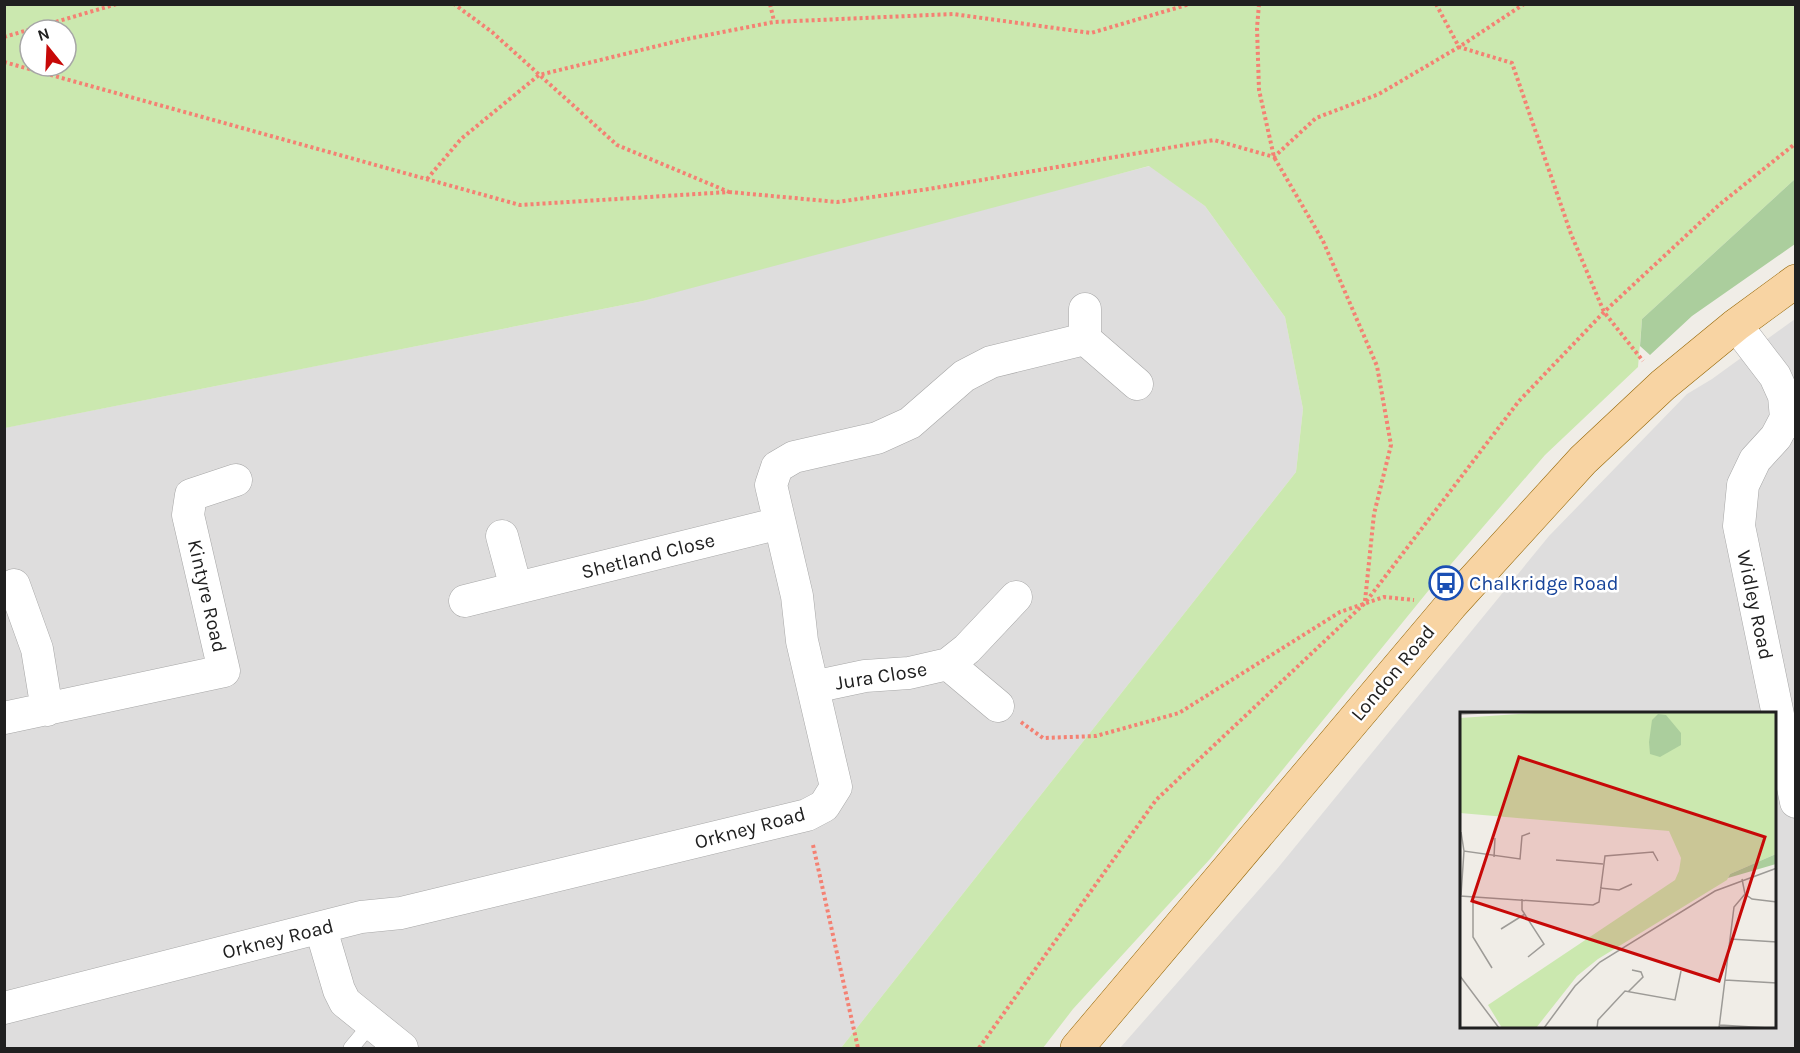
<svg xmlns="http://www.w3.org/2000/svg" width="1800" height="1053" font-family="Karla,sans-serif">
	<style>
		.residential { fill: #dedddd; fill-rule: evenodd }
		.grass { fill: #cbe8af; fill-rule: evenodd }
		.forest { fill: #abce9d }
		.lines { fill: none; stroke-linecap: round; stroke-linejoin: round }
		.service-casing { stroke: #a7a7a7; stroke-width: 16 }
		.minor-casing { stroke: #a7a7a7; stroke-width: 33 }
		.primary-casing { stroke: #956706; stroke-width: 34 }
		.path { stroke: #f48173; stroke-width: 4; stroke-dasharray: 3 3; stroke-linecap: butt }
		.service { stroke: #fff; stroke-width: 15 }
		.minor { stroke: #fff; stroke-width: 32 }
		.primary { stroke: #f8d4a3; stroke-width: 33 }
		.labels { text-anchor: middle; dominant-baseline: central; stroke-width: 5; stroke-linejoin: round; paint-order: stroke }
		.street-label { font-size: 20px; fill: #202020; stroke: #fff }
		.transit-label { font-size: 20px; fill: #164399; stroke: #fff; text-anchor: start }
		.inset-road { fill: none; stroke: #9d9b97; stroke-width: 1.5 }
		.view { fill: #c70908; fill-opacity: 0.15; stroke: #c70908; stroke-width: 3 }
		.inset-edge { fill: none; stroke: #202020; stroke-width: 3 }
	</style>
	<rect width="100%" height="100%" fill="#f0ede7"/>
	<!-- residential -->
	<path class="residential" d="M 1150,166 L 1205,206 L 1285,317 L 1303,409 L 1296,472 L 841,1048 L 5,1048 L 4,428 L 643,301 L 858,240 Z
		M 1795,319 L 1795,1048 L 1120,1048 L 1277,869 L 1549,536 L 1687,394 L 1712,379 ZM 1461,714 L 1774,714 L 1774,1028 L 1461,1028 Z"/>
	<!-- grass -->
	<path class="grass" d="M 4,5 L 1795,5 L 1795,179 L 1642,319 L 1638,367 L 1545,455 L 1433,585 L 1210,859 L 1073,1009 L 1043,1048 L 841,1048 L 1296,472 L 1303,409 L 1285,317 L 1205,206 L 1149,166 L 643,301 L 5,428 ZM 30,30 L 66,30 L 66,66 L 30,66 Z"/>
	<!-- forest -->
	<path class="forest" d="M 1795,179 L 1795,244 L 1692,316 L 1650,355 L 1640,346 L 1642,319 Z"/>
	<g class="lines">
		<!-- service casing -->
		<g class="service-casing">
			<path id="service" d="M 351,1048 L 371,1024"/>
		</g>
		<!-- minor casing -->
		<g class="minor-casing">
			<path id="minor" d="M 1085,309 L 1085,339
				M 1736,325 L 1775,376 L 1784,396 L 1786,418 L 1796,422
				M 1786,418 L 1776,437 L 1755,460 L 1743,485 L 1739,526 L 1796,802
				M 502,536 L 516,588
				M 14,585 L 37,649 L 47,710
				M 465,601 L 780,523
				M 948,664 L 998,706
				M 813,687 L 865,676 L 909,673 L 948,664 L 967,649 L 1016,597
				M 4,718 L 224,671 L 188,515 L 191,495 L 236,480
				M 321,929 L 339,990 L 345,1002 L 402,1048
				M 4,1008 L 361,917 L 401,913 L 807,815 L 824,806 L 836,787 L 802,641 L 797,596 L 771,485 L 777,467 L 794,457 L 877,438 L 910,423 L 964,376 L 991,362 L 1085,339 L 1137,384"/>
		</g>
		<!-- primary casing -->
		<g class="primary-casing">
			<path id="primary" d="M 1077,1048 L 1451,605 L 1583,460 L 1663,385 L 1736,325 L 1796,281"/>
		</g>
		<!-- path -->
		<path class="path" d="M 770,4 L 774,21
			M 1259,4 L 1257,28 L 1259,90 L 1274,157 L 1323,241 L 1377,366 L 1391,445 L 1374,514 L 1365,601
			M 1436,4 L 1459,47 L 1512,63 L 1571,234 L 1604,312 L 1643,361
			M 4,37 L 117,4
			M 4,62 L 520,205 L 729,192 L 617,145 L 492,32 L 454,4
			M 427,179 L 461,139 L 539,75 L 682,40 L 774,22 L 953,14 L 1091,33 L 1190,4
			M 729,192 L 837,202 L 929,189 L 1214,140 L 1274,157 L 1316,118 L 1379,94 L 1459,47 L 1524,4
			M 1021,722 L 1043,738 L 1096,736 L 1179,713 L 1340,612 L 1384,597 L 1414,600
			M 813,845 L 858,1048
			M 979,1048 L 1156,800 L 1365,603 L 1519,401 L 1604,312 L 1719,205 L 1796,143"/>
		<!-- service -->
		<use href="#service" class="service"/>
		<!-- minor -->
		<use href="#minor" class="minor"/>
		<!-- primary -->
		<use href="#primary" class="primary"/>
	</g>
	<!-- icons -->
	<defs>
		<g id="bus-ring" transform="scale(1.725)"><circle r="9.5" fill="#fff" stroke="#1a4fb4" stroke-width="1.5"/><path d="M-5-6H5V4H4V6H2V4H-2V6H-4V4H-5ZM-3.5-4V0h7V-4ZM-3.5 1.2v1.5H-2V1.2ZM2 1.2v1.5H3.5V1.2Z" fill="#1a4fb4"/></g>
	</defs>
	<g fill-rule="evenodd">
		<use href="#bus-ring" x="1446" y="583"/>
	</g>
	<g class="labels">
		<!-- street labels -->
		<g class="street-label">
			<text transform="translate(648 556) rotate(-14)">Shetland Close</text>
			<text transform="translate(207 596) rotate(77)">Kintyre Road</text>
			<text transform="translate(1755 605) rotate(78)">Widley Road</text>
			<text transform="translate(1393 673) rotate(-50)">London Road</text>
			<text transform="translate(881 676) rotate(-9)">Jura Close</text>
			<text transform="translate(750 828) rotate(-15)">Orkney Road</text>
			<text transform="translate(278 939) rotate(-14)">Orkney Road</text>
		</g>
		<!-- transit labels -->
		<g class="transit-label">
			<text x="1469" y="583">Chalkridge Road</text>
		</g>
	</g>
	<!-- overview -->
	<g transform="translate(1460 712)">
		<rect width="316" height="316" fill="#f0ede7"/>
		<path d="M 88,0 L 316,0 L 316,142 L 270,162 L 267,168 L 138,247 L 117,264 L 76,316 L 42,316 L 28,293 L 215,168 L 219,159 L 221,146 L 209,119 L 0,101 L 0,6 Z" fill="#cbe8af"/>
		<path d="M 198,2 L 206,3 L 221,21 L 221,33 L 200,45 L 190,42 L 189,30 L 192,8 ZM 316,142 L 316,152 L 268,166 L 270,162 Z" fill="#abce9d"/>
		<path class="inset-road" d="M 0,2 L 47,0M 1,120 L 4,139M 34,145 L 35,126M 96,148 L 143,152M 282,167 L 285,182 L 292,187 L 317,190M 140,176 L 159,178 L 172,172M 1,183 L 4,139 L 60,147 L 62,124 L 70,121M 13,183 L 13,225 L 32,256M 0,184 L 133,193 L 139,190 L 145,144 L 193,140 L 198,149M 62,187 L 62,198 L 84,232 L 68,245M 41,217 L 65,202M 270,227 L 317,230M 0,264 L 39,316M 265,268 L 317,271M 168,280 L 183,265 L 181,260 L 172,258M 260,313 L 309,316M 84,316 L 115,274 L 140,250 L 255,179 L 317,156M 137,316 L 138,308 L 165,279 L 215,288 L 221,259M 259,316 L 274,195 L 285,182"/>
		<path class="view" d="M 59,45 L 305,125 L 259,269 L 12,189 Z"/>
		<rect width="316" height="316" class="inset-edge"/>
	</g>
	<!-- border -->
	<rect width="1800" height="1053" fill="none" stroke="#202020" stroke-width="12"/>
	<!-- north arrow -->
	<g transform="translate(48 48) rotate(342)"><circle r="28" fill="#ffffff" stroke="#a6a6a6" stroke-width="1.5"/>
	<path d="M0-4.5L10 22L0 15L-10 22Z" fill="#c70908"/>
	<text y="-9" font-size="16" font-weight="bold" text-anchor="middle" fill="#202020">N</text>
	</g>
</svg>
